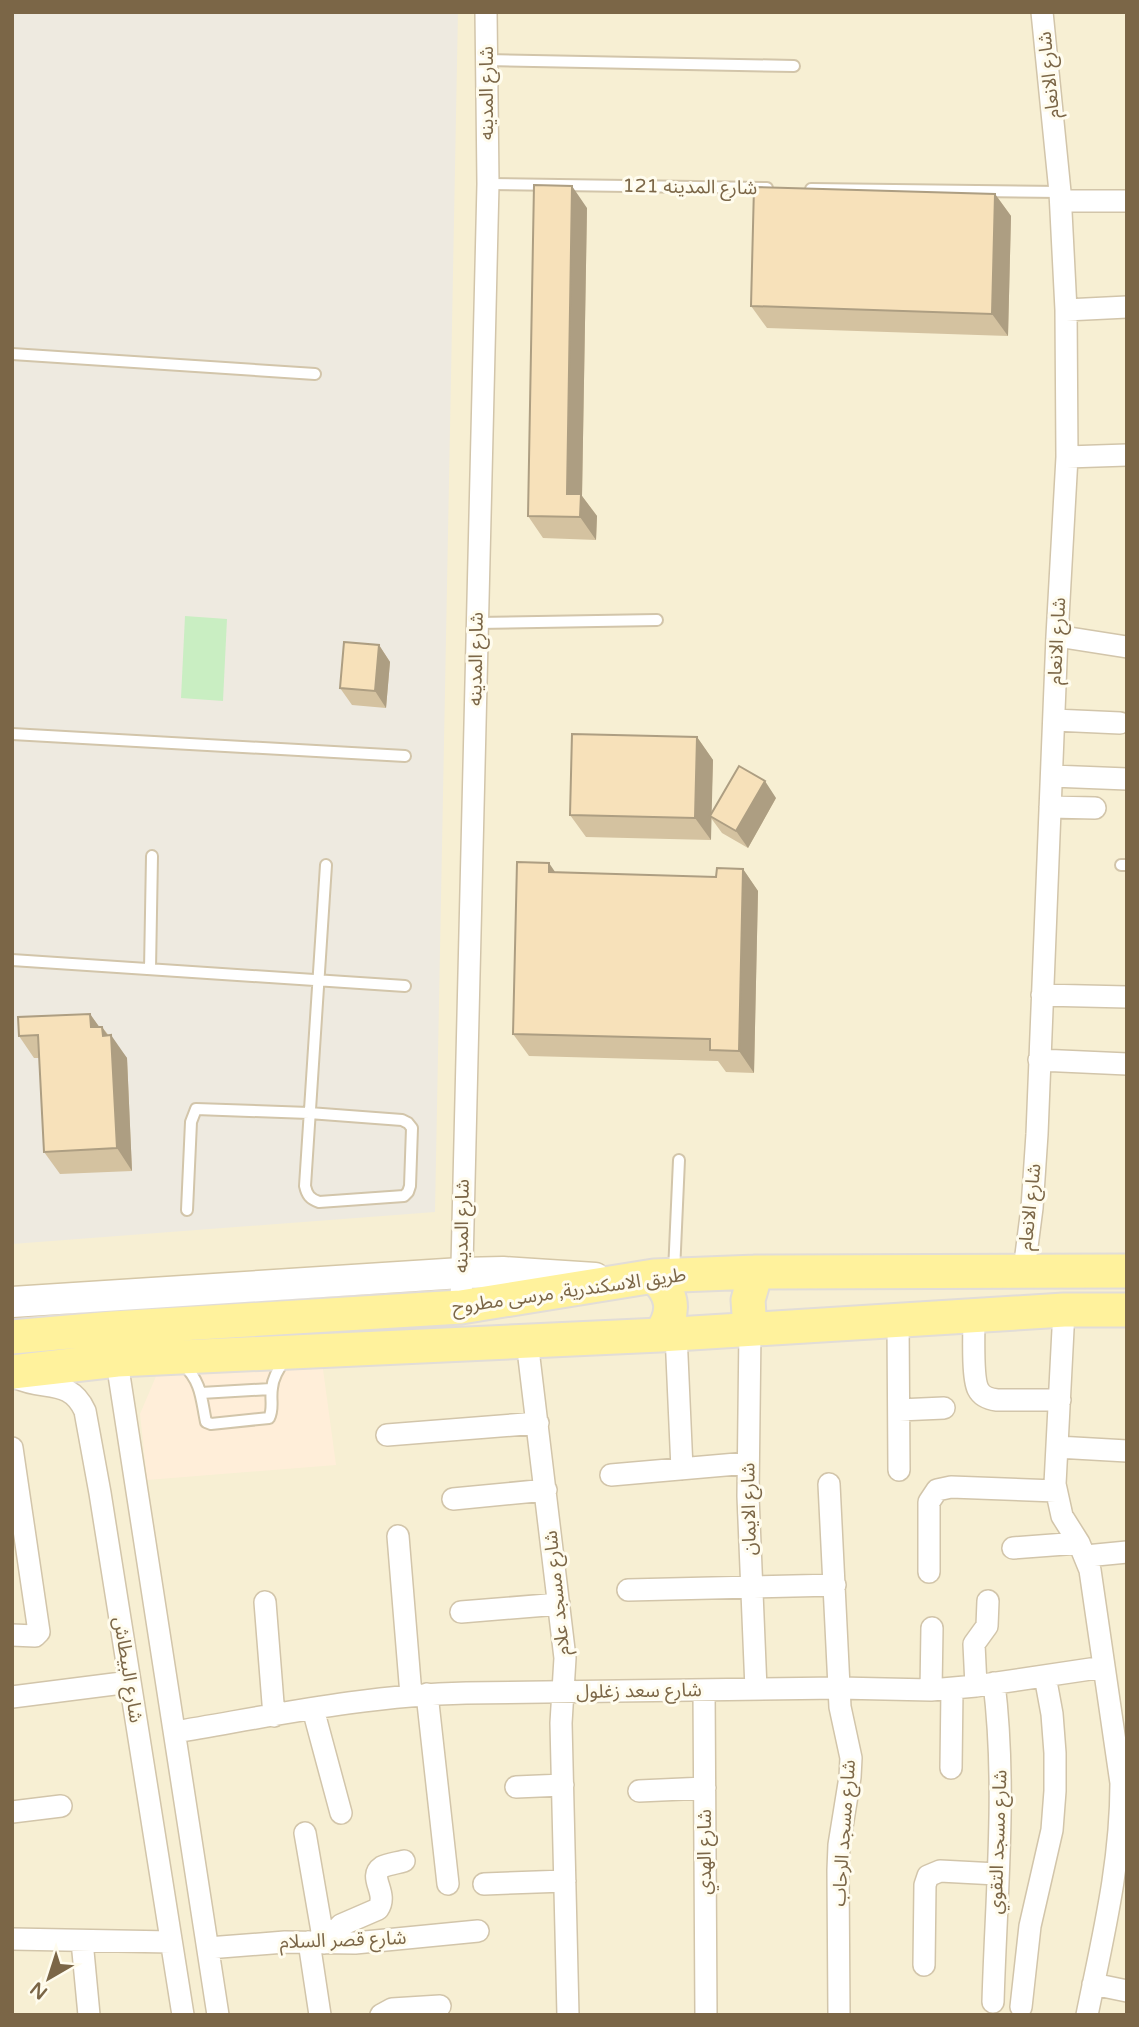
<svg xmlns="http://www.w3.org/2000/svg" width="1139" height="2027" font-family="'Varela Round','Noto Sans Arabic',sans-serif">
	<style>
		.residential { fill: #f7efd3 }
		.commercial { fill: #ffeed9 }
		.industrial { fill: #eeeae0 }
		.green { fill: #c9eec2 }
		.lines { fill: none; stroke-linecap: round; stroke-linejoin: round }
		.lane-casing { stroke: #d2c5aa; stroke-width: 14 }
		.street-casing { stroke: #d2c5aa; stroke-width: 24 }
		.secondary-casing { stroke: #d5c7a7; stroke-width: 33 }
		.primary-casing { stroke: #e2ddd7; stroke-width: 37 }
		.lane { stroke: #fff; stroke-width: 10 }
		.street { stroke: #fff; stroke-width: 21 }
		.secondary { stroke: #fff; stroke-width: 30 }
		.primary { stroke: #fff29c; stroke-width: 33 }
		.wall { fill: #d4c2a0 }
		.shaded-wall { fill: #ad9e82 }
		.building { fill: #f7e1ba; stroke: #ad9e82; stroke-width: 2 }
		.labels { text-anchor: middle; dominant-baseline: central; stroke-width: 6; stroke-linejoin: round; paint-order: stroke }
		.street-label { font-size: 19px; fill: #7b6647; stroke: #fffcee }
	</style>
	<rect width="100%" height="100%" fill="#fefbe6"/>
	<!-- residential -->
	<path class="residential" d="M 12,12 L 1127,12 L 1127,2015 L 12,2015 Z"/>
	<!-- commercial -->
	<path class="commercial" d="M 322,1362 L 336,1465 L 147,1480 L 140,1414 L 157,1374 Z"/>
	<!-- industrial -->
	<path class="industrial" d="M 12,12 L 458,12 L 435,1212 L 12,1244 Z"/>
	<!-- green -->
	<path class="green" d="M 185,616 L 227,619 L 223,701 L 181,698 Z"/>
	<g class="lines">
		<!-- lane casing -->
		<g class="lane-casing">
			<path id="lane" d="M 487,60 L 794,66
				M 488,184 L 767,188
				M 811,189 L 1060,192
				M 12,354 L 315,374
				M 477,623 L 657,620
				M 12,734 L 405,756
				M 1121,865 L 1127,865
				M 12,960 L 405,986
				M 150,969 L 152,856
				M 187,1210 L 191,1122 L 196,1109 L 309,1113 L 402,1120 L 408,1123 L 412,1128 L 410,1186 L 408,1192 L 404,1196 L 319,1202 C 310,1199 307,1195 305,1186 C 312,1079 319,972 326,865
				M 674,1272 L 679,1160
				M 183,1364 C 202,1383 201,1398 206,1422 L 211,1424 L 269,1418 C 274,1409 270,1399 272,1388 C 273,1377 278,1369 285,1360
				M 201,1393 L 271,1389"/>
		</g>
		<!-- street casing -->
		<g class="street-casing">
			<path id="street" d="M 1061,201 L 1127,201
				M 1066,310 L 1127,307
				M 1067,457 L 1127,455
				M 1057,636 L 1127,647
				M 1054,720 L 1120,723
				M 1052,776 L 1127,779
				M 1050,807 L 1095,808
				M 1042,995 L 1127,997
				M 1039,1060 L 1127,1064
				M 1024,1270 L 1032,1208 L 1037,1134 L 1057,636 L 1067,457 L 1066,310 L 1060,192 L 1042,12
				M 461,1307 L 488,184 L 486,12
				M 1064,1310 L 1055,1484 L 1062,1516 L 1079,1543 L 1090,1570 L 1121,1783 C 1121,1864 1103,1936 1087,2015
				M 974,1316 C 974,1332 972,1377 978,1389 C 982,1397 989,1399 997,1400 L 1060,1400
				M 898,1321 L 899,1470
				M 750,1329 L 748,1496 L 756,1689
				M 676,1334 L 682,1469
				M 527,1341 L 565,1658 L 561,1723 L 568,2015
				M 115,1349 L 218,2015
				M 17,1378 C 45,1391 70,1378 85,1411 L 100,1493 L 183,2015
				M 899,1410 L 944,1408
				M 387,1435 L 538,1423
				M 1057,1447 L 1127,1451
				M 12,1448 L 39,1632 L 35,1636 L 12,1635
				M 611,1475 L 748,1463
				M 829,1484 L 840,1707 L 851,1758 L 850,1777 L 839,1845 L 838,1870 L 839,2015
				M 453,1499 L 546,1490
				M 398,1536 L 411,1695
				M 1013,1548 L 1079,1543
				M 1086,1556 L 1127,1552
				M 929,1572 L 929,1502 L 937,1490 L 951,1487 L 1056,1491
				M 628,1590 L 835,1585
				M 265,1602 L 274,1716
				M 461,1612 L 559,1604
				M 976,1686 L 974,1644 L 987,1626 L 988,1601
				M 704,1690 L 706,2015
				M 931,1690 L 932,1628
				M 427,1694 L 448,1884
				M 12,1697 L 130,1682
				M 313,1709 L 341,1813
				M 175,1732 C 271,1716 368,1695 466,1693 L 839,1688 L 931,1690 L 976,1686 L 1104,1667
				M 951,1768 L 952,1689
				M 516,1787 L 563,1785
				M 639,1791 L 705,1788
				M 12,1812 L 61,1806
				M 305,1833 L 324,1943
				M 484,1884 L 565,1881
				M 12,1939 L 171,1942
				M 82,1941 L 89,2015
				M 309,1942 L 320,2015
				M 324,1943 L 341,1925 L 378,1909 C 389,1893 367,1877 382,1867 C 388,1864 397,1863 404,1861
				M 208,1948 L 285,1942 L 355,1943 L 478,1931
				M 924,1965 L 925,1885 L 928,1876 L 940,1871 L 997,1874
				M 1093,1984 L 1127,1991
				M 993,2002 C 996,1896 1007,1788 994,1683
				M 1021,2007 L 1030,1926 L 1052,1830 L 1055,1791 L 1055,1753 L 1052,1714 L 1045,1676
				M 381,2015 L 392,2009 L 440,2006"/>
		</g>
		<!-- secondary casing -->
		<g class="secondary-casing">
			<path id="secondary" d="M 12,1302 L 461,1273 L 503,1272 L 595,1278"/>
		</g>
		<!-- primary casing -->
		<g class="primary-casing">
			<path id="primary" d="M 654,1276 C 674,1295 676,1312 660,1335
				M 750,1329 L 748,1300 L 756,1272
				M 12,1337 L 113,1328 L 461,1307 L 654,1276 L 756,1272 L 1127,1271
				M 12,1372 L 117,1360 L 660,1335 L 1064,1310 L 1127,1310"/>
		</g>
		<!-- lane -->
		<use href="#lane" class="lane"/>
		<!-- street -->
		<use href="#street" class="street"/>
		<!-- secondary -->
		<use href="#secondary" class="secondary"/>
		<!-- primary -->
		<use href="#primary" class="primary"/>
	</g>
	<!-- wall -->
	<path class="wall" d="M 995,194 L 1011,216 L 1008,336 L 767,328 L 751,306 Z
		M 587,208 L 582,496 L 597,516 L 596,540 L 543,538 L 528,516 Z
		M 379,645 L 390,662 L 386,708 L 352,705 L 340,688 Z
		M 697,737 L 713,760 L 711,814 L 776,798 L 748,848 L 722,833 L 711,818 L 711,840 L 586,837 L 570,815 Z
		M 743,869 L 758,891 L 754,1073 L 726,1072 L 718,1061 L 529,1056 L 513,1034 L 556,873 L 716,877 Z
		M 90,1014 L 99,1027 L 102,1027 L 127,1058 L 132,1171 L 60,1174 L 44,1152 L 39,1058 L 34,1058 L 19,1036 Z"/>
	<!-- shaded-wall -->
	<path class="shaded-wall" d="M 572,186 L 587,208 L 582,496 L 597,516 L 596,540 L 580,517 L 567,494 Z
		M 995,194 L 1011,216 L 1008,336 L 992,314 Z
		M 379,645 L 390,662 L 386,708 L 375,691 Z
		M 697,737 L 713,760 L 711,840 L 695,818 Z
		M 765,781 L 776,798 L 748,848 L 736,831 Z
		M 549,863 L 564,885 L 549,872 Z
		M 743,869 L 758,891 L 754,1073 L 739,1051 Z
		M 90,1014 L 103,1032 L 102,1027 L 111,1040 L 111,1035 L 127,1058 L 132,1171 L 117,1148 L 91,1027 Z"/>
	<!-- building -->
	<path class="building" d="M 534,185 L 572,186 L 567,494 L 581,494 L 580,517 L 528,516 Z
		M 754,187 L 995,194 L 992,314 L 751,306 Z
		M 344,642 L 379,645 L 375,691 L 340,688 Z
		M 572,734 L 697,737 L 695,818 L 570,815 Z
		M 739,766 L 765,781 L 736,831 L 710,816 Z
		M 517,862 L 549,863 L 549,872 L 716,877 L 717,868 L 743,869 L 739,1051 L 710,1050 L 710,1039 L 513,1034 Z
		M 90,1014 L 91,1027 L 102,1027 L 103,1036 L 111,1035 L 117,1148 L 44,1152 L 38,1035 L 19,1036 L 18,1017 Z"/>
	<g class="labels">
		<!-- street labels -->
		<g class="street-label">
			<text transform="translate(1049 75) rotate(-96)">شارع الانعام</text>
			<text transform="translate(487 93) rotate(-90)">شارع المدينه</text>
			<text transform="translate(690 187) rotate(1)">شارع المدينه 121</text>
			<text transform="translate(1057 641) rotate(-87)">شارع الانعام</text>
			<text transform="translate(476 659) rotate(-89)">شارع المدينه</text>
			<text transform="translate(1030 1207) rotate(-84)">شارع الانعام</text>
			<text transform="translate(462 1226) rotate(-89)">شارع المدينه</text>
			<text transform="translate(569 1291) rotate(-8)">طريق الاسكندرية, مرسى مطروح</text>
			<text transform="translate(749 1509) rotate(-91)">شارع الايمان</text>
			<text transform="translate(557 1593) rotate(-96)">شارع مسجد علام</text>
			<text transform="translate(128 1670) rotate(81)">شارع البيطاش</text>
			<text transform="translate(639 1691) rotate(-1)">شارع سعد زغلول</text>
			<text transform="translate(844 1833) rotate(-86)">شارع مسجد الرحاب</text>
			<text transform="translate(998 1842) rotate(-88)">شارع مسجد التقوي</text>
			<text transform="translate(705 1852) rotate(-90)">شارع الهدي</text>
			<text transform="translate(343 1940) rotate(-2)">شارع قصر السلام</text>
		</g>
	</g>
	<!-- border -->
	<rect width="1139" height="2027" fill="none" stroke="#7b6647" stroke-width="28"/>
	<!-- north arrow -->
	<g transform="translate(49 1978) rotate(219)" stroke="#fffcee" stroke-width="5" paint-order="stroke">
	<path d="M0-5L12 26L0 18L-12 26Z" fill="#7b6647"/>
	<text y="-10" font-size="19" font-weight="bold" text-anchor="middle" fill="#7b6647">N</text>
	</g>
</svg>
